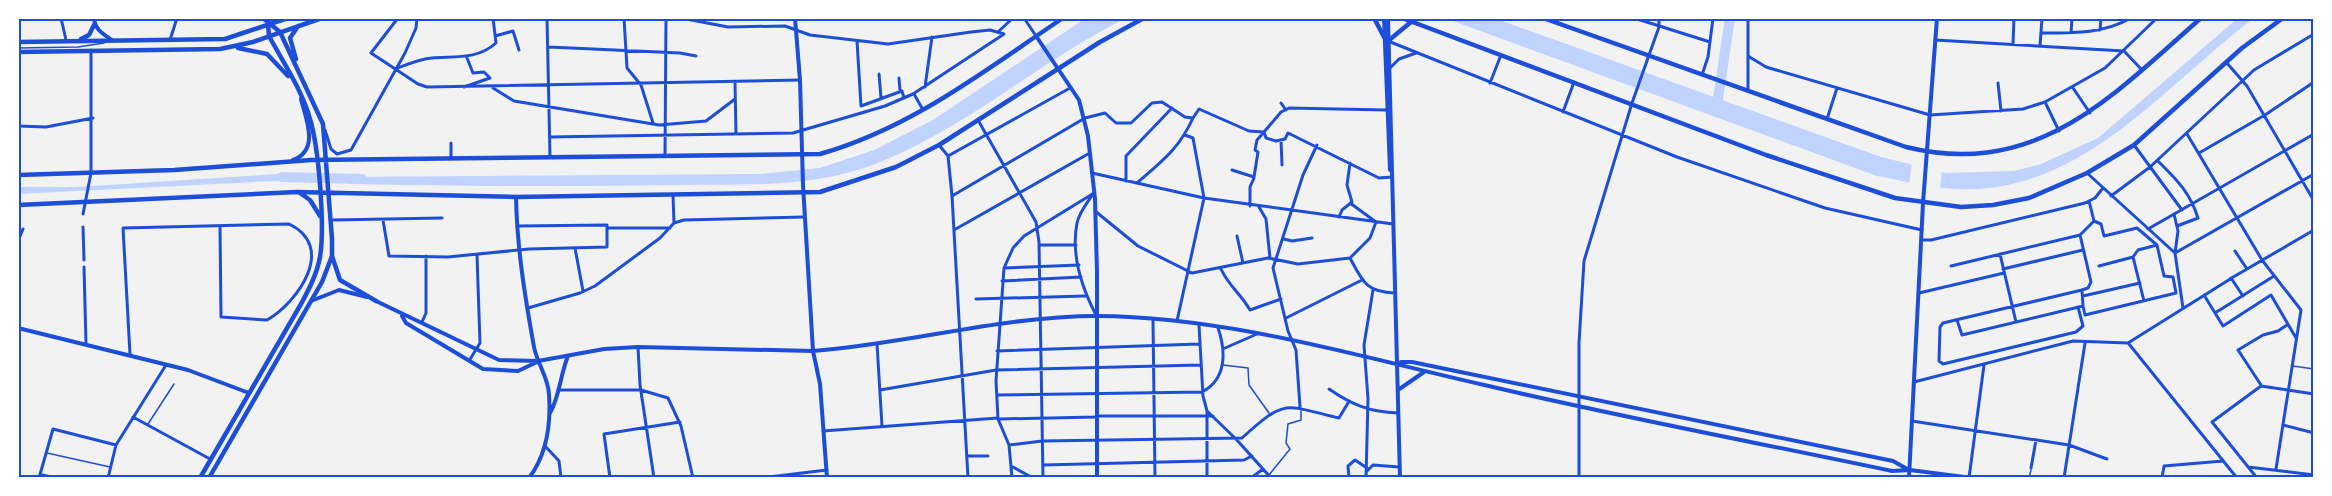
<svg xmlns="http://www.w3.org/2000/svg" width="2332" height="496" font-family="'Exo 2',sans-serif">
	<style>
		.water { fill: #bfd3fe }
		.pier { fill: #f2f2f2 }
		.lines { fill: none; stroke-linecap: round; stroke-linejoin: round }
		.river { stroke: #bfd3fe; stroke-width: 10 }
		.service { stroke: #1d4ed8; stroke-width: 1.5 }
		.minor { stroke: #1d4ed8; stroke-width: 3 }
		.tertiary { stroke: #1d4ed8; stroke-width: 4 }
		.secondary { stroke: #1d4ed8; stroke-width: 4 }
		.primary { stroke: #1d4ed8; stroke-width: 4.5 }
		.neatline { fill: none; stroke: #1d4ed8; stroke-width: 2 }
	</style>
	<rect width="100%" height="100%" fill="#f2f2f2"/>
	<!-- water -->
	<path class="water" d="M 1086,18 L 1126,18 C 1042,60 971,124 885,160 C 818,189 746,184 675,185 C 566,187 458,186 349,184 L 349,177 L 760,174 L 820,168 L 874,150 L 933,120 Z
		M 1445,18 L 1494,18 L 1881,157 L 1946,173 L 2014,171 L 2041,164 L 2098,138 L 2238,18 L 2254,18 C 2161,88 2075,203 1944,188 C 1922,186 1899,180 1877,176 Z
		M 294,173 L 294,180 L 18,194 L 18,187 L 76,187 Z"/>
	<!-- pier -->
	<path class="pier" d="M 1912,162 L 1942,169 L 1940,191 L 1909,185 Z"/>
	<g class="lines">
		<!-- river -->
		<path class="river" d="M 1716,112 L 1730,18
			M 282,177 L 362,179"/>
		<!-- service -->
		<path class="service" d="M 18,48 L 78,47 L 104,43
			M 1223,365 L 1248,368 L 1249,385 L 1269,413
			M 2293,366 L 2314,369
			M 148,424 L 174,384
			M 47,453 L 110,467
			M 41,474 L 60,478
			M 1269,475 L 1290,449 L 1286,443 L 1288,424 L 1301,420 L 1301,411
			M 2029,478 L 2031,470"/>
		<!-- minor -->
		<path class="minor" d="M 61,18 L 66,40
			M 398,18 L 371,53 L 418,84 L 427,87 L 800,80
			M 547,18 L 550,157
			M 624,18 L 627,68 L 641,85 L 653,123
			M 681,18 L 728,27 L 785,26 L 810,35 L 888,44 L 971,32 L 990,30 L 1004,34
			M 1024,18 L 1036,36
			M 1634,18 L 1710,42
			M 2100,30 L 2101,18
			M 999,31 L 1013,18
			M 2041,33 C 2072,33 2103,34 2131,18
			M 2071,33 L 2072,18
			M 495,36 L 513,31 L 519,50
			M 170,40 L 177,18
			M 1935,40 L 2124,51 L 2142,70
			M 857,41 L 861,106 L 902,91 L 904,98
			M 1388,41 L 1677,157 L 1825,208 L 1922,230
			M 2013,44 L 2014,18
			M 2040,46 L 2042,18
			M 549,47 L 680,53 L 696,56
			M 1748,56 L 1766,67 L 1930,115 L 2023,109 L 2045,102 L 2105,68 L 2157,18
			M 2226,62 L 2247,86 L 2314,201
			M 395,69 C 406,65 419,59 432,58 C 455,56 477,60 496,43 L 493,18
			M 1389,69 L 1399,59 L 1416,53
			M 879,74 L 881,98
			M 1702,75 L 1708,57 L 1713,18
			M 899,78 L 900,91
			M 735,82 L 736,134
			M 1490,83 L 1501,55
			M 1998,83 L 2001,111
			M 464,87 L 490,78 L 484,72 L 473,73 L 467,58
			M 925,87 L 932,37
			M 493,88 L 514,101 L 659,125 L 706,121 L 735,99
			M 2073,88 L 2090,113
			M 1748,90 L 1748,18
			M 914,94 L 923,110
			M 2045,102 L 2059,131
			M 1281,103 L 1286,110
			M 1563,112 L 1574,82
			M 1827,119 L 1837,88
			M 978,120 L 1036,222 L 1039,242 L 1043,478
			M 18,126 L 46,127 L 93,118
			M 325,130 L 331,149 L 337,154 L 351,150 L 405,53 L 416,28 L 417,18
			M 2187,134 L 2262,260 L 2301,310 L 2276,469
			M 550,137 L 793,133 L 885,106 L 913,94 L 1004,34
			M 1281,140 L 1282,165
			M 451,143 L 451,158
			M 939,145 L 948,156 L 952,196 L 968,478
			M 2134,145 L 2182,210
			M 2199,153 L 2265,115 L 2314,82
			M 665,156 L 666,18
			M 948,156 L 1070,88
			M 2158,161 C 2176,179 2190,192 2198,218 L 2177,226
			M 1232,170 L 1254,177 L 1258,152 L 1255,150 L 1257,140 L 1264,132 L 1266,138 L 1276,141 L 1285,139 L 1288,133 L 1379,178 L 1392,177
			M 1092,173 L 1204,198 L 1393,224
			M 2087,173 L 2175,253 L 2183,308
			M 1126,181 L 1126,156 L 1172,108
			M 1137,183 C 1162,161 1179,149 1193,118
			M 1093,194 C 1087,203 1079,213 1077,223 C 1071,254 1082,288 1096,315
			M 673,195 L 674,223
			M 952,196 L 1085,118 L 1105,113 L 1116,123 L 1131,123 L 1152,103 L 1162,102 L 1185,117 L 1193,118 L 1199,109 L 1249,131 L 1264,132 L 1281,112 L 1289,108 L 1386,110
			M 2111,196 L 2150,167 L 2254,70 L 2314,34
			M 1350,203 L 1376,222 L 1370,238 L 1350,258
			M 1250,206 L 1250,187 L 1254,178
			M 1259,207 L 1266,219 L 1270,258
			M 1095,211 L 1138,246 L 1192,273 L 1268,258 L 1298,264 L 1350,258 C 1363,282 1366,292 1395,293
			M 83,214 L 91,173 L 91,50
			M 2174,214 L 2178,231 L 2175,253
			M 1339,217 L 1342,210 L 1352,202 L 1347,185 L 1350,163
			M 332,220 L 442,218
			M 383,220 L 389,256 L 448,257 L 529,249 L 607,247 L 607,225 L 517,226
			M 83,227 L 84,260
			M 607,228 L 670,228
			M 2148,229 L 2314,134
			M 954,230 L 1088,154
			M 1237,236 L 1243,263
			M 1284,239 L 1292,241 L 1312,238
			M 1921,240 L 1931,240 L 2085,203 L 2095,198 L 2103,188
			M 18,241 L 23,229
			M 1039,245 L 1076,245
			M 575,248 L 583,291
			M 2235,251 L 2247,269
			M 2175,253 L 2314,174
			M 2000,254 L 2016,322
			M 1951,266 L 2080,235
			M 2099,266 L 2133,257
			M 84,267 L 86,344
			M 1004,268 L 1079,265
			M 1221,269 C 1228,285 1241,294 1250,310 L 1281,299
			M 2003,269 L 2083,250
			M 2231,278 L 2243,296
			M 1002,281 L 1081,277
			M 1919,293 L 2004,273
			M 2204,295 L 2223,326 L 2271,295 L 2296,338
			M 2083,296 L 2140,283
			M 976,299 L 1085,296
			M 2144,301 L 2133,257 L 2138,250 L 2157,245
			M 2083,306 L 2082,290 L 2088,288 L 2091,282 L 2080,235 L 2094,221
			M 2078,307 L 2083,326 L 2076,332 L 1943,364 L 1939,361 L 1940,327 L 1943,323 L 2082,290
			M 528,308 L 580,293 L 595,286 L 660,238 L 674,223 L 684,220 L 804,217
			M 2215,313 L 2274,276
			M 1286,318 L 1362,280
			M 1957,320 L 1962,335 L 2083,306 L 2085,315 L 2176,293 L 2173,277 L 2164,276 L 2157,245 L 2137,228 L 2104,236 L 2101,224 L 2094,221 L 2089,201
			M 1153,321 L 1155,478
			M 1177,321 L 1204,198 L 1193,138 L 1185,135
			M 422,322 L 426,313 L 426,256
			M 1199,325 L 1203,396 L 1207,411 L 1207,478
			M 877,344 L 882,426
			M 2129,344 L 2237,478
			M 638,347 L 640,385 L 654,478
			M 1225,348 L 1257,334
			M 997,351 L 1199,344
			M 130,354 L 123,228 L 289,224 C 337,247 298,302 267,320 L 221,317 L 220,227
			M 469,361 L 480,343 L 477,255
			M 1914,382 L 2073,341 L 2128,343 L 2235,276 L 2314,230
			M 2261,385 L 2238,350 L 2263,335 L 2278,331 L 2287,325
			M 2261,386 L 2314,394
			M 1329,389 C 1352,405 1370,412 1398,413
			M 558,390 L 641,390 L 668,398 L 681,426 L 693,478
			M 880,390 L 996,370 L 1200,365
			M 997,395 L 1202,392 C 1227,379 1226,351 1218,328
			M 1300,407 L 1296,350 L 1288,331 L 1273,268 L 1303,175 L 1317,145
			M 1207,411 L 1236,439 L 1271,478
			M 1096,416 L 1213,416
			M 133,417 L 210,459
			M 999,419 L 1096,417
			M 1912,421 L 2069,445 L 2107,459
			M 2283,425 L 2314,433
			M 823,431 L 998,418
			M 1009,445 L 1042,441 L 1242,438 C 1286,398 1284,405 1339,418 L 1348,403
			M 546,447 L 559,461 L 561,478
			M 967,456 L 988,456
			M 1043,465 L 1244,460 L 1252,456
			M 1011,466 L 1033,478
			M 2248,467 L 2314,475
			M 2031,468 L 2036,440
			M 1367,471 L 1373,465 L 1399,467
			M 39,478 L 53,429 L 116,445
			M 108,478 L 116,445 L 166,365
			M 610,478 L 604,434 L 680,422
			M 759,478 L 827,470
			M 1012,478 L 1009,445 L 998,419 L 996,381 L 1004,268 L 1013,248 L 1024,236 L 1094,193
			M 1251,478 L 1263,469
			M 1349,478 L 1348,466 L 1355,460 L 1367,468
			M 1366,478 L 1368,399 L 1364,345 L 1373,290
			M 1579,478 L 1579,343 L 1584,261 L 1632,103 L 1659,27 L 1659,18
			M 1969,478 L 1984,365
			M 2064,478 L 2085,343
			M 2162,478 L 2164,466 L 2223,461
			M 2257,478 L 2212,422 L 2261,386"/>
		<!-- tertiary -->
		<path class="tertiary" d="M 94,18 C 95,30 103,34 112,40
			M 1036,36 L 1079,100 L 1088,136 L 1095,199 L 1097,272 L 1097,478
			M 293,160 C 320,150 306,119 301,99
			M 376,301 L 499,360 L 538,361 L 604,349 L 638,347 L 813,351
			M 402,316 L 406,323 L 483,369 L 518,371 L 537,362
			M 18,328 L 188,370 L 249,393"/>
		<!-- secondary -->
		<path class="secondary" d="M 795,18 L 800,80 L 803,185 L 813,351 L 820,384 L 827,478
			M 1384,18 L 1390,170
			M 1388,18 L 1400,478
			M 516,197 C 517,248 525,297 534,347 C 537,363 549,379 549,395 C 551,424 547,454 529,478
			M 311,301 L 339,290 L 367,297
			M 813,351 C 908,344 1001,316 1097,316 C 1232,317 1363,358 1493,387 C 1625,418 1759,443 1892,471 L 1910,470 L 1972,478
			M 1401,362 L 1412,362 L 1893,461 L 1909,470
			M 1398,390 L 1424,372
			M 550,413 C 560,396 560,375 568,356
			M 1909,478 L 1923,203 L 1937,18"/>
		<!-- primary -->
		<path class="primary" d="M 1374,18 L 1384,37
			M 1402,18 L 1766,155 L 1895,198 L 1961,207 L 1993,205 L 2029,198 L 2087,173 L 2134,145 L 2242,48 L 2283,18
			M 1543,18 L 1906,147 C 2037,179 2112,96 2201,18
			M 81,39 L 89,35 L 94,25
			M 1388,41 L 1411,22
			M 18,42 L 225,39 L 288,18
			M 238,48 L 267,54 L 288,76
			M 18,52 L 220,49 L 253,42 L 322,18
			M 296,59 L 290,38 L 298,26
			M 18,175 L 174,170 L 311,160 L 820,154 C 912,128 985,70 1063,18
			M 300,193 L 310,200 L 320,216
			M 18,205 L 297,192 L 516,197 L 820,192 L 896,167 L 939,145 L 1100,42 L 1144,18
			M 332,256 L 340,280 L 376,301
			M 200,478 L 301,304 C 309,289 317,274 320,257 C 325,226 319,149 310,119 C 302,90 283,62 269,36 L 268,24
			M 209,478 L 322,282 L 332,256 L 332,239 L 323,124 L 280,32 L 263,18"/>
	</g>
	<!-- border -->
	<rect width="2332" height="496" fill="none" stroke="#ffffff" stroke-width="39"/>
	<rect x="20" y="20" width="2292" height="456" class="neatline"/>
</svg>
